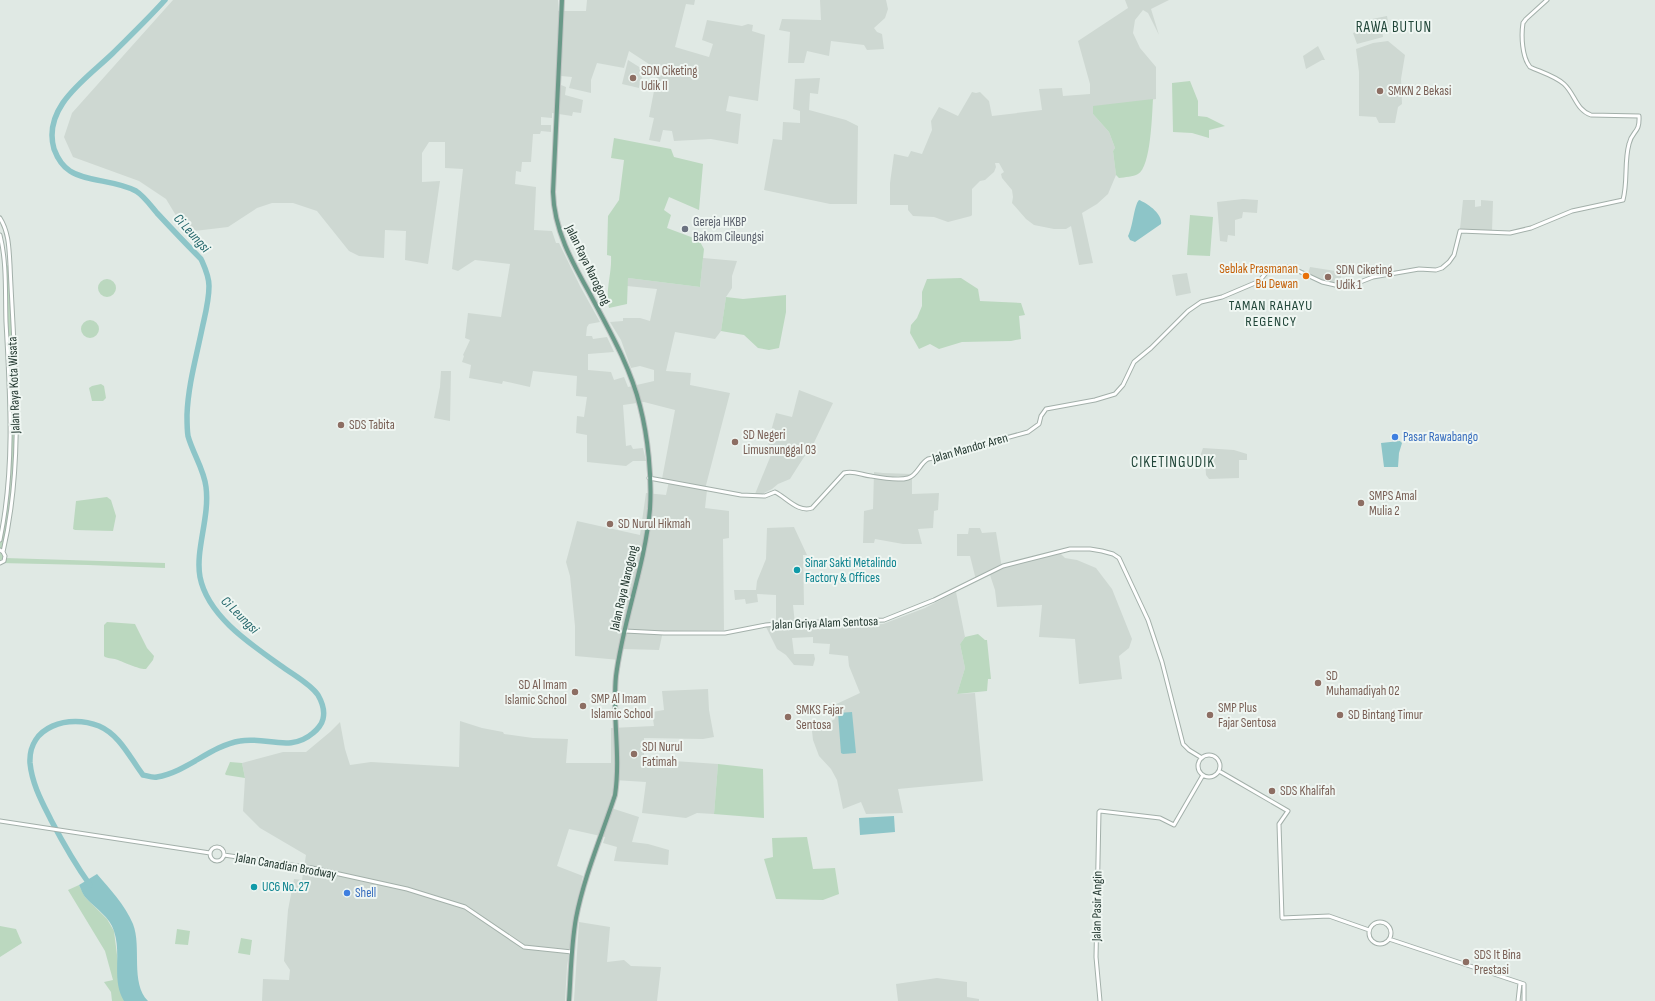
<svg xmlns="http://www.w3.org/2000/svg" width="1655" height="1001" font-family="'Sofia Sans Condensed',sans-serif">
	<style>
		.built { fill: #ced8d2 }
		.green { fill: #bbd8bf }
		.water { fill: #8dc5c8 }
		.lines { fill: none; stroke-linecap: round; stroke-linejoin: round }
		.river { stroke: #8dc5c8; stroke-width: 5.5 }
		.tertiary-casing { stroke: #a3b0aa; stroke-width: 5 }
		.primary-casing { stroke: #bdc3c1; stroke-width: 6 }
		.tertiary { stroke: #fff; stroke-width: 3 }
		.primary { stroke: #699988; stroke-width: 4 }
		.education-dot { fill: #8d6e63; stroke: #eff6f2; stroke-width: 1.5 }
		.worship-dot { fill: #6b7280; stroke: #eff6f2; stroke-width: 1.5 }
		.food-dot { fill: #e8710a; stroke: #eff6f2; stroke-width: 1.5 }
		.shop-dot { fill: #3f7fe0; stroke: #eff6f2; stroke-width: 1.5 }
		.culture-dot { fill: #0f9aa8; stroke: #eff6f2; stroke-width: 1.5 }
		.labels { text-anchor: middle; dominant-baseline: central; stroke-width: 4; stroke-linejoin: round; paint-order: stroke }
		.education-label { font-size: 13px; fill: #785e54; stroke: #eff6f2; text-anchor: start }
		.worship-label { font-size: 13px; fill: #5b616d; stroke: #eff6f2; text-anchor: start }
		.street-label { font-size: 13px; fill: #22372f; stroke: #eff6f2 }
		.food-label { font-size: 13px; fill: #c56008; stroke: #eff6f2; text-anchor: end }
		.shop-label { font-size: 13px; fill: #366cbe; stroke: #eff6f2; text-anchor: start }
		.culture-label { font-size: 13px; fill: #0d838f; stroke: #eff6f2; text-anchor: start }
		.water-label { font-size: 14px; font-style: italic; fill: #24676b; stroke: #eff6f2 }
		.neighbourhood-label { font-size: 14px; letter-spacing: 1px; fill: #214639; stroke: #eff6f2 }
		.quarter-label { font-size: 15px; letter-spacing: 1px; fill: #214639; stroke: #eff6f2 }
	</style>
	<rect width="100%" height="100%" fill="#e0e9e4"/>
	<!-- built -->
	<path class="built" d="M 173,0 L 558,0 L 558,11 L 586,11 L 587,0 L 695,0 L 694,5 L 686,4 L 675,47 L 709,57 L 713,44 L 702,40 L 707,20 L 742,26 L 748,24 L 753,25 L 752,31 L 765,35 L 758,101 L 729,96 L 726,111 L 741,114 L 738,144 L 711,139 L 674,141 L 672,131 L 663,130 L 660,142 L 649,140 L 654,118 L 649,117 L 658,70 L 629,51 L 624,68 L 597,63 L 591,80 L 591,93 L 569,88 L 572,77 L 561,76 L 561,85 L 566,87 L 565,95 L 583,100 L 581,113 L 573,112 L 572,116 L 552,113 L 552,118 L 541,117 L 541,125 L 551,125 L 551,132 L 541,131 L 540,134 L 533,134 L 531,162 L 522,162 L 521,172 L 516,171 L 515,184 L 536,187 L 534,230 L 552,231 L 556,243 L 559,243 L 580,286 L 600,322 L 589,324 L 587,327 L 586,336 L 592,336 L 593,339 L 607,337 L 614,352 L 588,354 L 588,370 L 611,372 L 614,380 L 624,377 L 628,387 L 654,381 L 654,370 L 640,366 L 631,368 L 621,340 L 610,322 L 623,321 L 623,318 L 640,318 L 650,321 L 657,289 L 627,286 L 628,278 L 700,287 L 703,258 L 737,261 L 732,276 L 732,288 L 726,297 L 721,331 L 715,339 L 675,332 L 666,371 L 691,373 L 690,385 L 730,393 L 705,489 L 707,490 L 705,508 L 729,511 L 729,538 L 723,539 L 724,630 L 663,631 L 659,650 L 623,649 L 620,660 L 575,656 L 575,626 L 570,576 L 566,562 L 577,521 L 640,535 L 646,493 L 666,495 L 669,481 L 662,479 L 675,410 L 644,402 L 623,405 L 626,446 L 631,445 L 633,449 L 643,448 L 646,461 L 633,461 L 626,466 L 587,462 L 587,435 L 576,433 L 577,416 L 584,417 L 587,397 L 576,396 L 577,376 L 533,371 L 530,387 L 503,381 L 502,384 L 469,378 L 471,365 L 462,362 L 464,356 L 463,355 L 470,340 L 465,338 L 468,313 L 501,317 L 510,264 L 475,260 L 458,271 L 452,269 L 463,169 L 445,168 L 445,142 L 429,142 L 422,153 L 422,182 L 440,181 L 428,264 L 405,260 L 406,231 L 385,230 L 384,258 L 359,256 L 349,251 L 317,211 L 293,203 L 272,203 L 257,208 L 228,227 L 186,232 L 166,199 L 139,181 L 73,157 L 64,137 L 72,113 Z
		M 820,0 L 886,0 L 888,9 L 885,18 L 874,28 L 877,32 L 882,34 L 884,49 L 867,50 L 864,45 L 831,41 L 829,56 L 807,51 L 804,63 L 788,63 L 790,32 L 779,30 L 782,19 L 821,20 Z
		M 1125,0 L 1169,0 L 1151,9 L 1159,35 L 1148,13 L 1143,10 L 1135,20 L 1133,33 L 1140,48 L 1156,67 L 1156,99 L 1136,102 L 1093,114 L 1109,132 L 1115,148 L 1113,151 L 1116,175 L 1108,194 L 1097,204 L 1082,213 L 1093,263 L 1079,265 L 1071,226 L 1066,229 L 1054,229 L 1034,225 L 1026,219 L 1012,203 L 1013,197 L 1012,190 L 1002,178 L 1001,174 L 1004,172 L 999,163 L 995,163 L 996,167 L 994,172 L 985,180 L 980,181 L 972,189 L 972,215 L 971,216 L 948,222 L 934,217 L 913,216 L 908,210 L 908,205 L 890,205 L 890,183 L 894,154 L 908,157 L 911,151 L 922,154 L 932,130 L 931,121 L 939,107 L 958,116 L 972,92 L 976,93 L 980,92 L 989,101 L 992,116 L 1042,110 L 1039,89 L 1062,88 L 1063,96 L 1090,94 L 1090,84 L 1078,41 L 1128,8 Z
		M 1387,16 L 1389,28 L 1382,29 L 1383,37 L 1357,44 L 1353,33 L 1367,28 L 1367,20 Z
		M 1388,41 L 1405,55 L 1401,79 L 1402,104 L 1398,107 L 1395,123 L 1379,123 L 1376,117 L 1359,116 L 1359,72 L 1356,49 L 1373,43 Z
		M 1318,46 L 1325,60 L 1322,60 L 1306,69 L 1303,56 Z
		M 628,60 L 644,70 L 639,88 L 622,84 Z
		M 820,78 L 818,94 L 810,93 L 809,110 L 846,120 L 858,126 L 857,204 L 830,204 L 764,190 L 773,139 L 782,140 L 783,122 L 800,123 L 800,111 L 793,109 L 795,79 Z
		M 1243,199 L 1258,200 L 1257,213 L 1243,212 L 1242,218 L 1235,220 L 1235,236 L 1228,235 L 1227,242 L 1220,241 L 1217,202 Z
		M 1463,200 L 1475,200 L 1475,207 L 1481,206 L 1481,200 L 1493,201 L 1492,231 L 1460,229 Z
		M 1310,267 L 1342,272 L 1339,285 L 1323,281 L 1308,274 Z
		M 1187,273 L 1191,293 L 1176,296 L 1172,275 Z
		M 441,371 L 451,371 L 450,421 L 434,418 L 440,387 Z
		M 799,390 L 833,403 L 810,451 L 804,457 L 790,479 L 778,484 L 772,489 L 760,495 L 755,494 L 771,455 L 768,442 L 776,413 L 792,417 Z
		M 1203,448 L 1234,450 L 1247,454 L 1247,460 L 1239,460 L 1239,478 L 1209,479 L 1206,475 L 1205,460 L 1199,459 Z
		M 874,472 L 883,473 L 912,474 L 912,494 L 939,493 L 938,510 L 934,511 L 933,528 L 918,529 L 922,544 L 903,544 L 875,539 L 874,543 L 863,543 L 864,511 L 873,509 Z
		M 794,527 L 807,555 L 803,555 L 804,605 L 793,605 L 795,624 L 834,624 L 846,626 L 883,624 L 925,608 L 956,592 L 965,637 L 960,644 L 965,668 L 957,694 L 975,693 L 983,781 L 898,789 L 903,813 L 866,814 L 861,802 L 843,809 L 837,780 L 831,769 L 819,756 L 813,740 L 812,731 L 835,719 L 830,707 L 860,693 L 849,666 L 848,656 L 829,654 L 830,644 L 813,643 L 813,637 L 792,638 L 794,654 L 814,654 L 815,659 L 813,666 L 794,665 L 786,655 L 777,649 L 764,623 L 776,621 L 776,595 L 757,594 L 758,602 L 746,604 L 745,599 L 735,600 L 734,590 L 756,590 L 757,581 L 766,559 L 767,528 Z
		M 969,528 L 980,528 L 982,533 L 996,532 L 1002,568 L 1059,552 L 1065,558 L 1077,560 L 1096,568 L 1112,589 L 1132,639 L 1129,648 L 1119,656 L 1122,679 L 1079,684 L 1075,639 L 1039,637 L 1042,605 L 997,607 L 995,590 L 990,575 L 976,580 L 970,556 L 957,556 L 957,534 L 968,534 Z
		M 708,689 L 709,710 L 714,737 L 703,739 L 644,738 L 644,759 L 718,764 L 714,814 L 697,813 L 686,818 L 642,813 L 646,782 L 614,780 L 613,790 L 608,807 L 639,817 L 632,842 L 648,844 L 669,850 L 668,865 L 614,861 L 617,847 L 603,843 L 605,837 L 569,829 L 557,866 L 583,876 L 576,905 L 567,967 L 565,1001 L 262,1001 L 263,979 L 289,980 L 290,970 L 284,961 L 288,910 L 294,879 L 302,880 L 306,855 L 260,828 L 243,811 L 245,778 L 242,763 L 283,752 L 306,752 L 330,732 L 340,722 L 345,749 L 350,765 L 371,762 L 459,767 L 460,721 L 482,728 L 503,732 L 504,734 L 533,738 L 568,739 L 566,763 L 611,763 L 611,728 L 654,726 L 652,712 L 664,710 L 662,691 Z
		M 579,922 L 610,927 L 607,962 L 624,960 L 631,966 L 661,967 L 657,1001 L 574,1001 Z
		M 937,978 L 967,982 L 967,997 L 979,999 L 979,1001 L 898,1001 L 896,984 Z"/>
	<!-- green -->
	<path class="green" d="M 1190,81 L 1198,101 L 1198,116 L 1207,117 L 1225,126 L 1209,130 L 1209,138 L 1192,133 L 1173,132 L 1172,83 Z
		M 1153,99 C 1152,114 1151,167 1138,174 C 1133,177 1125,177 1119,178 L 1116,175 L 1113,151 L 1115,148 L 1109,132 L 1093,114 L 1093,106 Z
		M 614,138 L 671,149 L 674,157 L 703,164 L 699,210 L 669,197 L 664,210 L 671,215 L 667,228 L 699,240 L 704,249 L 700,287 L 628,278 L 627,304 L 609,308 C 605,290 612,274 611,256 L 607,255 L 608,216 L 619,200 L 624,160 L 611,158 Z
		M 1190,215 L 1213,217 L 1210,256 L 1187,255 Z
		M 10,265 L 15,364 L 8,365 L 4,266 Z
		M 961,278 L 978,289 L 980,301 L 1021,303 L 1025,315 L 1019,316 L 1021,339 L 1011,341 L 962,342 L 939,349 L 930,344 L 919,349 L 910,333 L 911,325 L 917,318 L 922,306 L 922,292 L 927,279 Z
		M98 288a9 9 0 1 1 18 0a9 9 0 1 1-18 0Z
		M 786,295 L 786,312 L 779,348 L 769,350 L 758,348 L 744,335 L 721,331 L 726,297 L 743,299 Z
		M81 329a9 9 0 1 1 18 0a9 9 0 1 1-18 0Z
		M 8,372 L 15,372 L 16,438 L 13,491 L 3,552 L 5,558 L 165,563 L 165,568 L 88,565 L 0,563 L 0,540 L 9,481 Z
		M 101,384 L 104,386 L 106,398 L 103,401 L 92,401 L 89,388 L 92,386 Z
		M 107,497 L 111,500 L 116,516 L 113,531 L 75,530 L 73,529 L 76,501 Z
		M 107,622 L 135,624 L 147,648 L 154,656 L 153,660 L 146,669 C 141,670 123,662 118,660 C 114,658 109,659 105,657 L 104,656 L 104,625 Z
		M 978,634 L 985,640 L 987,640 L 991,679 L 988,679 L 987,691 L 957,694 L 965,668 L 960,644 L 965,637 Z
		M 230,762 L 242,763 L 245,778 L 226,775 L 225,774 Z
		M 718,764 L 763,769 L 764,818 L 714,814 Z
		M 807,837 L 813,869 L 835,868 L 839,894 L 823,900 L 776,899 L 764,859 L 773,857 L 772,838 Z
		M 79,885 L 85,897 L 107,919 L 114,931 L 118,963 L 125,1001 L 112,1001 L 111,992 L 104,982 L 113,980 L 105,951 L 68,890 Z
		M 0,926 L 16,929 L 22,943 L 0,957 Z
		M 177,929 L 190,931 L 188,945 L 175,944 Z
		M 241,938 L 252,940 L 250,955 L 238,953 Z"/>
	<!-- water -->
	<path class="water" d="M 1139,200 C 1147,203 1163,214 1161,224 L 1135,242 L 1130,240 L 1128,236 C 1133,227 1134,205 1139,200 Z
		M 1400,441 L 1402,443 L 1399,453 L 1398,467 L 1384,467 L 1381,443 Z
		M 852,712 L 856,753 L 843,754 L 841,753 L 838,713 Z
		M 894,816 L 895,832 L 860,835 L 859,818 Z
		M 97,874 C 110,889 125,905 133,924 C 142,947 130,983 148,1001 L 124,1001 C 111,980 122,955 114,931 C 110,917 96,909 86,898 C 83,895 81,889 79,885 Z"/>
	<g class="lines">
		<!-- river -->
		<path class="river" d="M 90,885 C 75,864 63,843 51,820 C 42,802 32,784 30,763 C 28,726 69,714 99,726 C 120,735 130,758 143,775 C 148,776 153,778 157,777 C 187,772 210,746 240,741 C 266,736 290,753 313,733 C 317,730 322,724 323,719 C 325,711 322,702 318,695 C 311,685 297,677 287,670 C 255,647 208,618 200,577 C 195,550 210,517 206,487 C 204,469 193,454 188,436 C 187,430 187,422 187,415 C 188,386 196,358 202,329 C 205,315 209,301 209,286 C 209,276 205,268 201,259 C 186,244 171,228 157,213 C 151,206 144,196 136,191 C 116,180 87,182 70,171 C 62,166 57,157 54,149 C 42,107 86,79 112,54 C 130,36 148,19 165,0"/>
		<!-- tertiary casing -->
		<g class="tertiary-casing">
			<path id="tertiary" d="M 0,218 C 9,232 9,249 10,265 C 14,360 25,458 3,552
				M 0,235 C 7,263 5,294 6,322 C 10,395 15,468 0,540
				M 649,478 L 741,495 L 765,496 L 775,492 C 786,497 798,513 812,508 L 844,473 C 854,470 861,475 871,476 C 882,478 898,481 908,478 C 917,476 920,463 928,459 L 967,451 L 980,445 L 1028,432 L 1039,424 L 1041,416 L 1046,409 L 1095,400 L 1115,394 L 1123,385 L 1134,362 L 1151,348 L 1188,311 L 1201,302 L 1222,297 L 1255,283 L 1261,279 L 1271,267 L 1290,267 L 1322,282 L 1344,287 L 1350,286 L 1373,277 L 1419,269 L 1436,270 L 1442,268 L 1449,262 L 1454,255 L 1460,231 L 1510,233 L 1531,228 L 1572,211 L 1623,200 C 1628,181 1624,162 1629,144 C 1632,130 1640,134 1639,116 L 1591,115 C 1576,110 1575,94 1564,84 C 1555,76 1541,72 1530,67 C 1522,57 1521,36 1523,23 L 1526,19 L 1547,0
				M 0,550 L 3,552 L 5,556 L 4,561 L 0,563
				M 625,631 L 664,633 L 725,633 L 766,625 L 789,623 L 884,620 L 934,600 L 1003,566 L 1070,549 L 1090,549 L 1102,551 L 1113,554 L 1119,558 L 1148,620 L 1162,662 L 1183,744 L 1189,750 L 1202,758
				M1198 766a11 11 0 1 1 22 0a11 11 0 1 1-22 0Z
				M 1219,771 L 1288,811 L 1279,824 L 1282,918 L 1329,916 L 1369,930
				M 0,821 L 210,853
				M210 854a7 7 0 1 1 14 0a7 7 0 1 1-14 0Z
				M 224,855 L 312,868 L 407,889 L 465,907 L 524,947 L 572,952
				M1369 933a11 11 0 1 1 22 0a11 11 0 1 1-22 0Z
				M 1389,939 L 1524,984 L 1524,1001
				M 1100,1001 L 1096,957 L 1099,812 L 1100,811 L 1160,818 L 1174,825 L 1203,775
				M 1518,1001 L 1520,983"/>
		</g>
		<!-- primary casing -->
		<g class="primary-casing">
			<path id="primary" d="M 562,0 L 553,192 C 554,230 572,262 590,294 C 609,330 630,366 640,406 C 648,437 652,477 650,509 C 645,566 623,620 616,676 C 612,716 621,755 615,795 C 602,835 584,876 576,918 C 571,946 571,973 569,1001"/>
		</g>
		<!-- tertiary -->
		<use href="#tertiary" class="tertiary"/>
		<!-- primary -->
		<use href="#primary" class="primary"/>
	</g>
	<!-- markers -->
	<g class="education-dot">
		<circle cx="633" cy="78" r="4"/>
		<circle cx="1380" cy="91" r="4"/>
		<circle cx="1328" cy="277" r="4"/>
		<circle cx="341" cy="425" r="4"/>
		<circle cx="735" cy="442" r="4"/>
		<circle cx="1361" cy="503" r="4"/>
		<circle cx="610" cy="524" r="4"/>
		<circle cx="1318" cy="683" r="4"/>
		<circle cx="575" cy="692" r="4"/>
		<circle cx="583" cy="706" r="4"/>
		<circle cx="1210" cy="715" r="4"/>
		<circle cx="1340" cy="715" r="4"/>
		<circle cx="788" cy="717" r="4"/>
		<circle cx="634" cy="754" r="4"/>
		<circle cx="1272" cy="791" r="4"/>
		<circle cx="1466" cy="962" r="4"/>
	</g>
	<circle class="worship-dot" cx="685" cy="229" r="4"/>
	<circle class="food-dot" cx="1306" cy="276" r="4"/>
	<g class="shop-dot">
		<circle cx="1395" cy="437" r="4"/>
		<circle cx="347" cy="893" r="4"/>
	</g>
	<g class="culture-dot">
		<circle cx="797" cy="570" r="4"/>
		<circle cx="254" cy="887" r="4"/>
	</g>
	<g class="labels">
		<!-- education labels -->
		<g class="education-label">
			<text x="641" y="71">SDN Ciketing<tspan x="641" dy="15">Udik II</tspan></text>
			<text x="1388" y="91">SMKN 2 Bekasi</text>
			<text x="1336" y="270">SDN Ciketing<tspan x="1336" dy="15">Udik 1</tspan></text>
			<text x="349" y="425">SDS Tabita</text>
			<text x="743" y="435">SD Negeri<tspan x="743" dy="15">Limusnunggal 03</tspan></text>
			<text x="1369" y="496">SMPS Amal<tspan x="1369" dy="15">Mulia 2</tspan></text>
			<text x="618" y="524">SD Nurul Hikmah</text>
			<text x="1326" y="676">SD<tspan x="1326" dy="15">Muhamadiyah 02</tspan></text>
			<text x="567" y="685" text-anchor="end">SD Al Imam<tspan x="567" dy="15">Islamic School</tspan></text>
			<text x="591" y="699">SMP Al Imam<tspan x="591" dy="15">Islamic School</tspan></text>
			<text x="1218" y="708">SMP Plus<tspan x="1218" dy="15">Fajar Sentosa</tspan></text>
			<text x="796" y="710">SMKS Fajar<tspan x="796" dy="15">Sentosa</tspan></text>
			<text x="1348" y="715">SD Bintang Timur</text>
			<text x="642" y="747">SDI Nurul<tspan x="642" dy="15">Fatimah</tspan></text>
			<text x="1280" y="791">SDS Khalifah</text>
			<text x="1474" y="955">SDS It Bina<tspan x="1474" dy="15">Prestasi</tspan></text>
		</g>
		<!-- worship labels -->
		<g class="worship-label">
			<text x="693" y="222">Gereja HKBP<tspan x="693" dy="15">Bakom Cileungsi</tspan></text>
		</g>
		<!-- street labels -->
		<g class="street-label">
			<text transform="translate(588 265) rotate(64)">Jalan Raya Narogong</text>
			<text transform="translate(14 385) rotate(-92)">Jalan Raya Kota Wisata</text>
			<text transform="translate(970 448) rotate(-16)">Jalan Mandor Aren</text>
			<text transform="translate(624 588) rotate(-77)">Jalan Raya Narogong</text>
			<text transform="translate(825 623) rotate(-2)">Jalan Griya Alam Sentosa</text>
			<text transform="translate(286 866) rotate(10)">Jalan Canadian Brodway</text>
			<text transform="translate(1097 906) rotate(-89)">Jalan Pasir Angin</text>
		</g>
		<!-- food labels -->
		<g class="food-label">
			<text x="1298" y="269">Seblak Prasmanan<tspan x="1298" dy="15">Bu Dewan</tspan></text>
		</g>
		<!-- shop labels -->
		<g class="shop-label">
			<text x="1403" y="437">Pasar Rawabango</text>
			<text x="355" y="893">Shell</text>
		</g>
		<!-- culture labels -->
		<g class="culture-label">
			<text x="805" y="563">Sinar Sakti Metalindo<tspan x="805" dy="15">Factory &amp; Offices</tspan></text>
			<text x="262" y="887">UC6 No. 27</text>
		</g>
		<!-- water labels -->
		<g class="water-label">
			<text transform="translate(192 233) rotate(48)">Ci Leungsi</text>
			<text transform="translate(240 615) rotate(45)">Ci Leungsi</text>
		</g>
		<!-- neighbourhood labels -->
		<g class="neighbourhood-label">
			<text x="1271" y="305">TAMAN RAHAYU<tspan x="1271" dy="16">REGENCY</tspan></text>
		</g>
		<!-- quarter labels -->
		<g class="quarter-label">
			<text x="1394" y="27">RAWA BUTUN</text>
			<text x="1173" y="462">CIKETINGUDIK</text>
		</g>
	</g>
</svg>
